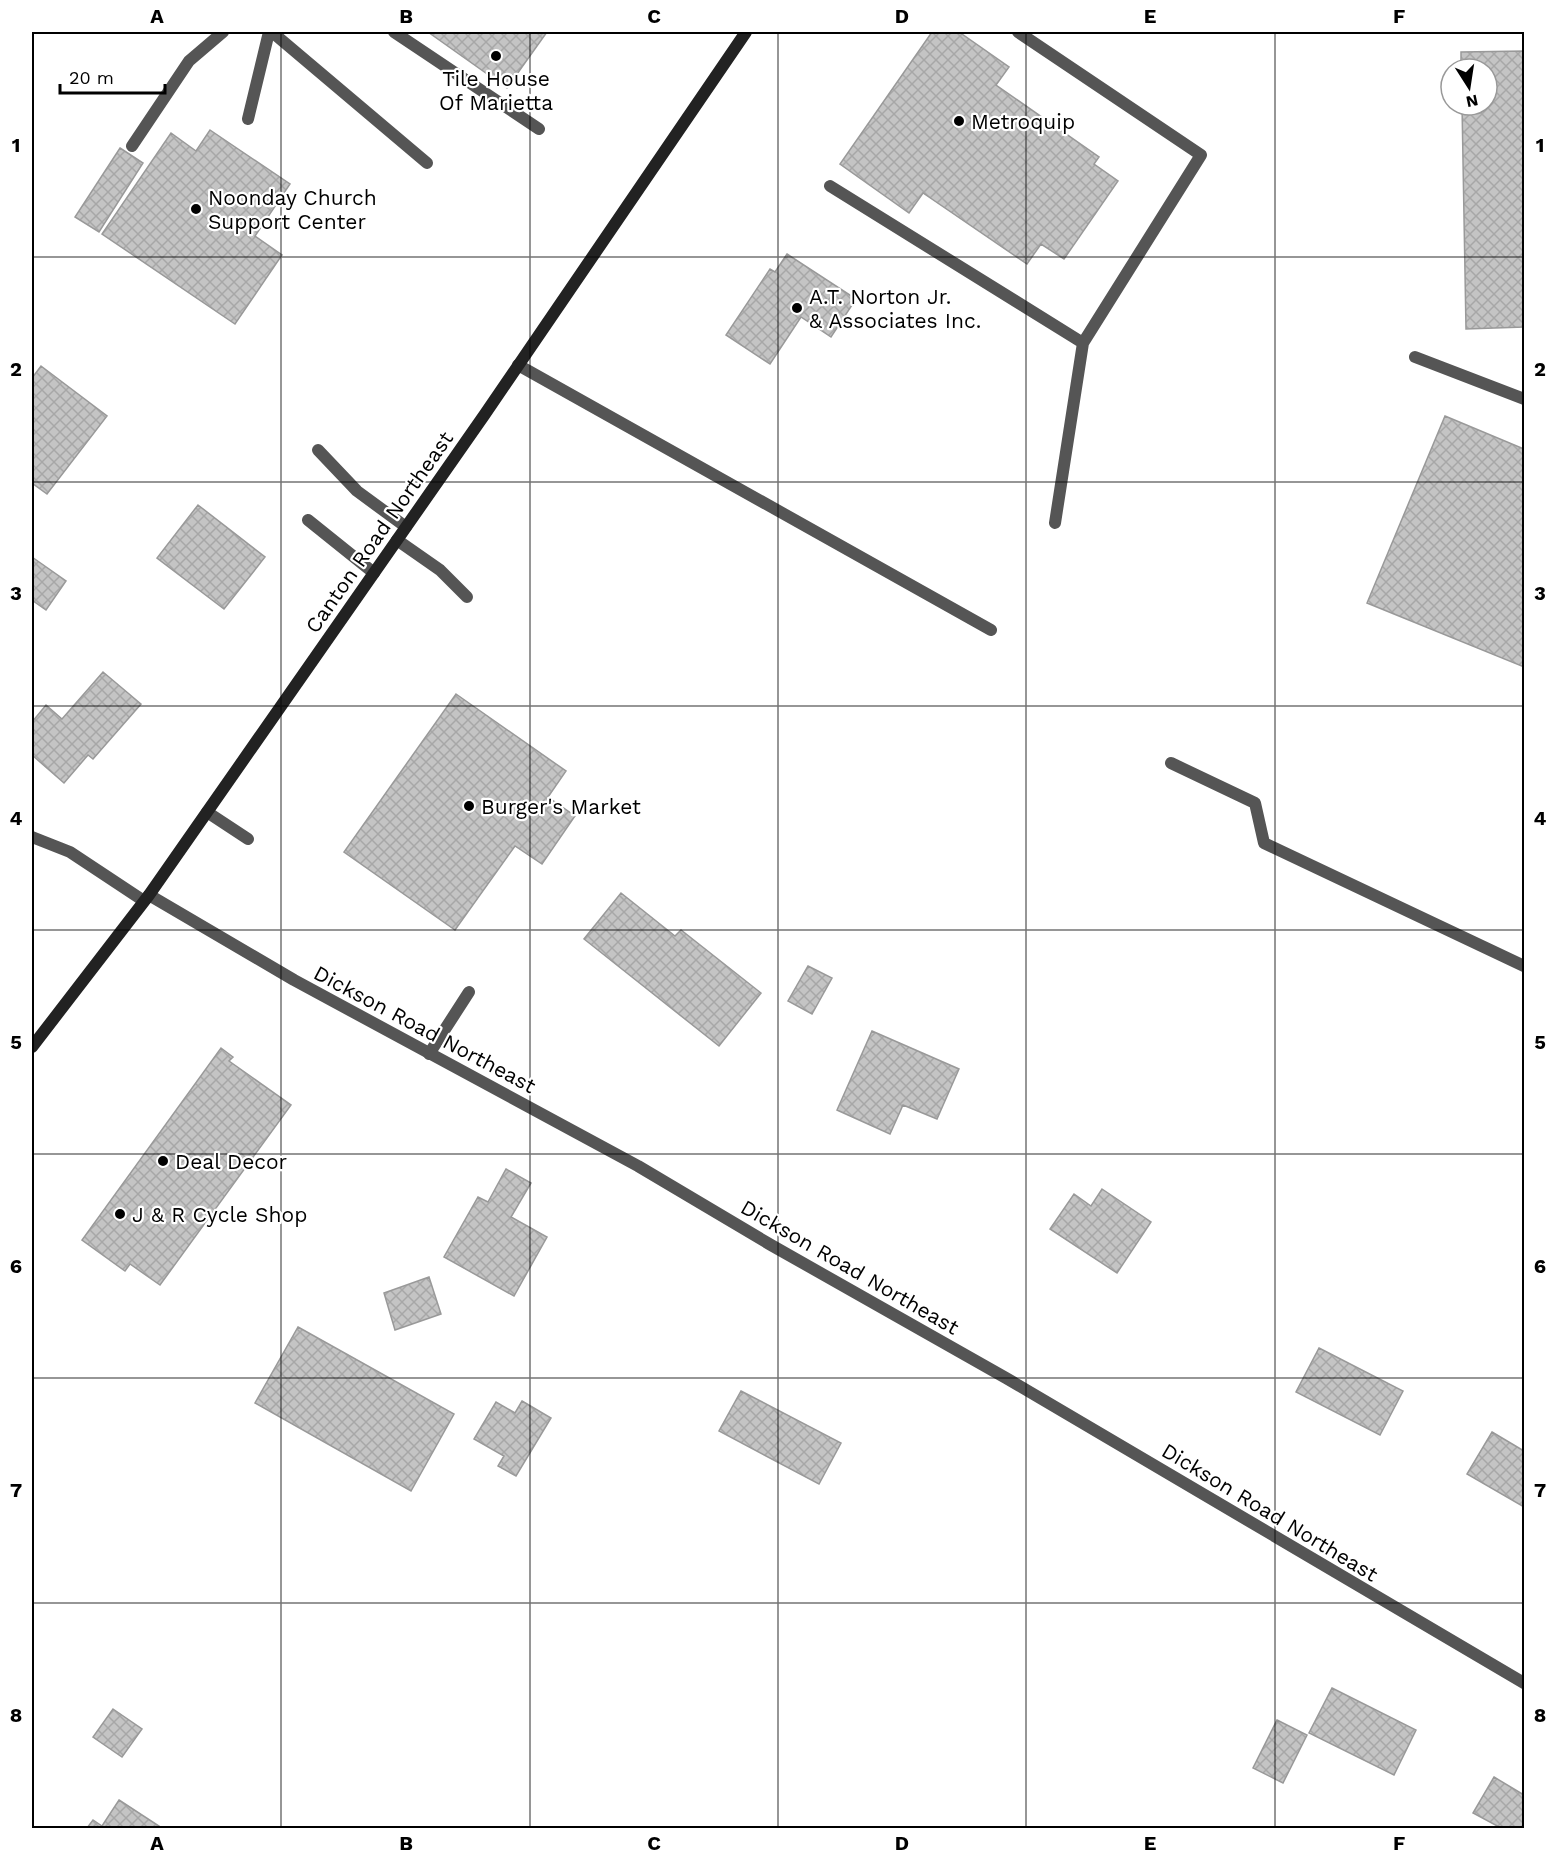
<svg xmlns="http://www.w3.org/2000/svg" width="1556" height="1860" font-family="'Work Sans',sans-serif">
	<style>
		.building { fill: url(#building-cross-hatch); stroke: #999; stroke-width: 1.5 }
		.lines { fill: none; stroke-linecap: round; stroke-linejoin: round }
		.lane { stroke: #555; stroke-width: 12 }
		.street { stroke: #555; stroke-width: 12 }
		.secondary { stroke: #222; stroke-width: 12 }
		.grid { fill: none; stroke: #000; stroke-width: 1.5; stroke-opacity: 0.55 }
		.poi-dot { fill: #000; stroke: #fff; stroke-width: 2 }
		.labels { text-anchor: middle; dominant-baseline: central; stroke-width: 4.5; stroke-linejoin: round; paint-order: stroke }
		.poi-label { font-size: 21px; fill: #000; stroke: #fff; text-anchor: start }
		.street-label { font-size: 21px; fill: #000; stroke: #fff }
		.neatline { fill: none; stroke: #000; stroke-width: 2 }
		.grid-label { font-size: 20px; text-anchor: middle; font-weight: bold; fill: #000 }
	</style>
	<defs>
		<pattern id="building-cross-hatch" width="8" height="8" patternUnits="userSpaceOnUse" patternTransform="scale(1.5)"><rect width="8" height="8" fill="#c4c4c4"/><path d="M0 0l8 8M0 8l8-8" fill="none" stroke="#a7a7a7"/></pattern>
	</defs>
	<rect width="100%" height="100%" fill="#fff"/>
	<!-- building -->
	<path class="building" d="M 428,32 L 547,32 L 507,88 Z
		M 932,32 L 959,32 L 1009,67 L 996,85 L 1099,157 L 1094,164 L 1118,181 L 1064,259 L 1041,244 L 1027,264 L 923,193 L 909,213 L 840,164 Z
		M 1524,51 L 1524,327 L 1466,329 L 1462,105 L 1487,105 L 1487,69 L 1461,69 L 1461,52 Z
		M 210,130 L 290,184 L 255,236 L 282,255 L 235,324 L 102,234 L 171,133 L 196,151 Z
		M 120,148 L 143,163 L 99,232 L 75,217 Z
		M 787,254 L 856,299 L 831,337 L 801,317 L 770,364 L 726,335 L 770,269 L 775,272 Z
		M 41,366 L 107,416 L 47,494 L 32,483 L 32,378 Z
		M 1445,416 L 1524,449 L 1524,667 L 1367,603 Z
		M 198,505 L 265,557 L 224,609 L 157,558 Z
		M 32,557 L 66,581 L 46,610 L 32,600 Z
		M 103,672 L 141,704 L 93,759 L 88,755 L 64,783 L 32,755 L 32,722 L 46,705 L 62,719 Z
		M 456,694 L 566,771 L 548,797 L 575,816 L 542,864 L 515,846 L 455,930 L 344,852 Z
		M 621,893 L 675,936 L 681,930 L 761,993 L 719,1046 L 584,939 Z
		M 808,966 L 832,978 L 812,1014 L 788,1001 Z
		M 872,1031 L 959,1069 L 937,1119 L 903,1105 L 890,1134 L 837,1110 Z
		M 221,1048 L 233,1057 L 229,1061 L 291,1105 L 160,1285 L 130,1264 L 125,1271 L 82,1240 Z
		M 506,1169 L 531,1183 L 511,1217 L 547,1237 L 514,1296 L 444,1257 L 478,1197 L 488,1202 Z
		M 1102,1189 L 1151,1222 L 1117,1273 L 1050,1229 L 1074,1194 L 1091,1206 Z
		M 429,1277 L 441,1314 L 395,1330 L 384,1293 Z
		M 298,1327 L 454,1414 L 411,1491 L 255,1403 Z
		M 1319,1348 L 1403,1391 L 1380,1435 L 1296,1392 Z
		M 741,1391 L 841,1443 L 819,1484 L 719,1431 Z
		M 522,1401 L 551,1418 L 516,1476 L 498,1466 L 504,1456 L 474,1439 L 496,1402 L 515,1413 Z
		M 1492,1432 L 1524,1451 L 1524,1507 L 1467,1474 Z
		M 1332,1688 L 1416,1730 L 1394,1775 L 1309,1733 Z
		M 113,1709 L 142,1729 L 122,1757 L 93,1737 Z
		M 1277,1720 L 1307,1735 L 1283,1783 L 1253,1768 Z
		M 1494,1777 L 1524,1795 L 1524,1828 L 1501,1828 L 1473,1813 Z
		M 119,1800 L 162,1828 L 87,1828 L 93,1820 L 102,1826 Z"/>
	<g class="lines">
		<!-- lane -->
		<path class="lane" d="M 272,32 L 427,163
			M 394,32 L 539,129
			M 1018,32 L 1201,155 L 1083,343
			M 248,119 L 269,32
			M 132,146 L 189,61 L 223,32
			M 830,186 L 1083,343 L 1055,523
			M 1415,357 L 1524,399
			M 518,365 L 991,630
			M 318,450 L 357,491 L 406,527
			M 308,520 L 374,573
			M 397,540 L 440,570 L 467,597
			M 1171,763 L 1255,803 L 1264,843 L 1524,966
			M 207,812 L 248,839
			M 32,837 L 70,852 L 144,901
			M 429,1054 L 469,992"/>
		<!-- street -->
		<path class="street" d="M 149,895 L 294,980 L 638,1166 L 771,1245 L 1006,1378 L 1524,1683"/>
		<!-- secondary -->
		<path class="secondary" d="M 32,1047 L 149,895 L 207,812 L 485,414 L 746,32"/>
	</g>
	<!-- grid -->
	<path class="grid" d="M 281,32 L 281,1828M 530,32 L 530,1828M 778,32 L 778,1828M 1026,32 L 1026,1828M 1275,32 L 1275,1828M 32,257 L 1524,257M 32,482 L 1524,482M 32,706 L 1524,706M 32,930 L 1524,930M 32,1154 L 1524,1154M 32,1378 L 1524,1378M 32,1603 L 1524,1603"/>
	<!-- markers -->
	<g class="poi-dot">
		<circle cx="496" cy="56" r="6"/>
		<circle cx="959" cy="121" r="6"/>
		<circle cx="196" cy="209" r="6"/>
		<circle cx="797" cy="308" r="6"/>
		<circle cx="469" cy="806" r="6"/>
		<circle cx="163" cy="1161" r="6"/>
		<circle cx="120" cy="1214" r="6"/>
	</g>
	<g class="labels">
		<!-- poi labels -->
		<g class="poi-label">
			<text x="496" y="78" text-anchor="middle">Tile House<tspan x="496" dy="24">Of Marietta</tspan></text>
			<text x="971" y="121">Metroquip</text>
			<text x="208" y="197">Noonday Church<tspan x="208" dy="24">Support Center</tspan></text>
			<text x="809" y="296">A.T. Norton Jr.<tspan x="809" dy="24">&amp; Associates Inc.</tspan></text>
			<text x="481" y="806">Burger's Market</text>
			<text x="175" y="1161">Deal Decor</text>
			<text x="132" y="1214">J &amp; R Cycle Shop</text>
		</g>
		<!-- street labels -->
		<g class="street-label">
			<text transform="translate(379 532) rotate(-55)">Canton Road Northeast</text>
			<text transform="translate(425 1029) rotate(28)">Dickson Road Northeast</text>
			<text transform="translate(850 1267) rotate(30)">Dickson Road Northeast</text>
			<text transform="translate(1270 1512) rotate(31)">Dickson Road Northeast</text>
		</g>
	</g>
	<!-- border -->
	<rect width="1556" height="1860" fill="none" stroke="#ffffff" stroke-width="66"/>
	<!-- north arrow -->
	<g transform="translate(1469 87) rotate(168)"><circle r="28" fill="#ffffff" stroke="#999999" stroke-width="1.5"/>
	<path d="M0-4.5L10 22L0 15L-10 22Z" fill="#000000"/>
	<text y="-9" font-size="16" font-weight="bold" text-anchor="middle" fill="#000000">N</text>
	</g>
	<!-- scale -->
	<path d="M60 84v9h105v-9" fill="none" stroke="#000000" stroke-width="3"/>
	<text x="69" y="84" font-size="18" fill="#000000" stroke="#ffffff" stroke-width="4.5" paint-order="stroke">20 m</text>
	<rect x="33" y="33" width="1490" height="1794" class="neatline"/>
	<g class="grid-label">
		<text x="157" y="23">A</text>
		<text x="406" y="23">B</text>
		<text x="654" y="23">C</text>
		<text x="902" y="23">D</text>
		<text x="1150" y="23">E</text>
		<text x="1399" y="23">F</text>
		<text x="16" y="152">1</text>
		<text x="1540" y="152">1</text>
		<text x="16" y="376">2</text>
		<text x="1540" y="376">2</text>
		<text x="16" y="600">3</text>
		<text x="1540" y="600">3</text>
		<text x="16" y="825">4</text>
		<text x="1540" y="825">4</text>
		<text x="16" y="1049">5</text>
		<text x="1540" y="1049">5</text>
		<text x="16" y="1273">6</text>
		<text x="1540" y="1273">6</text>
		<text x="16" y="1497">7</text>
		<text x="1540" y="1497">7</text>
		<text x="16" y="1722">8</text>
		<text x="1540" y="1722">8</text>
		<text x="157" y="1850">A</text>
		<text x="406" y="1850">B</text>
		<text x="654" y="1850">C</text>
		<text x="902" y="1850">D</text>
		<text x="1150" y="1850">E</text>
		<text x="1399" y="1850">F</text>
	</g>
</svg>
